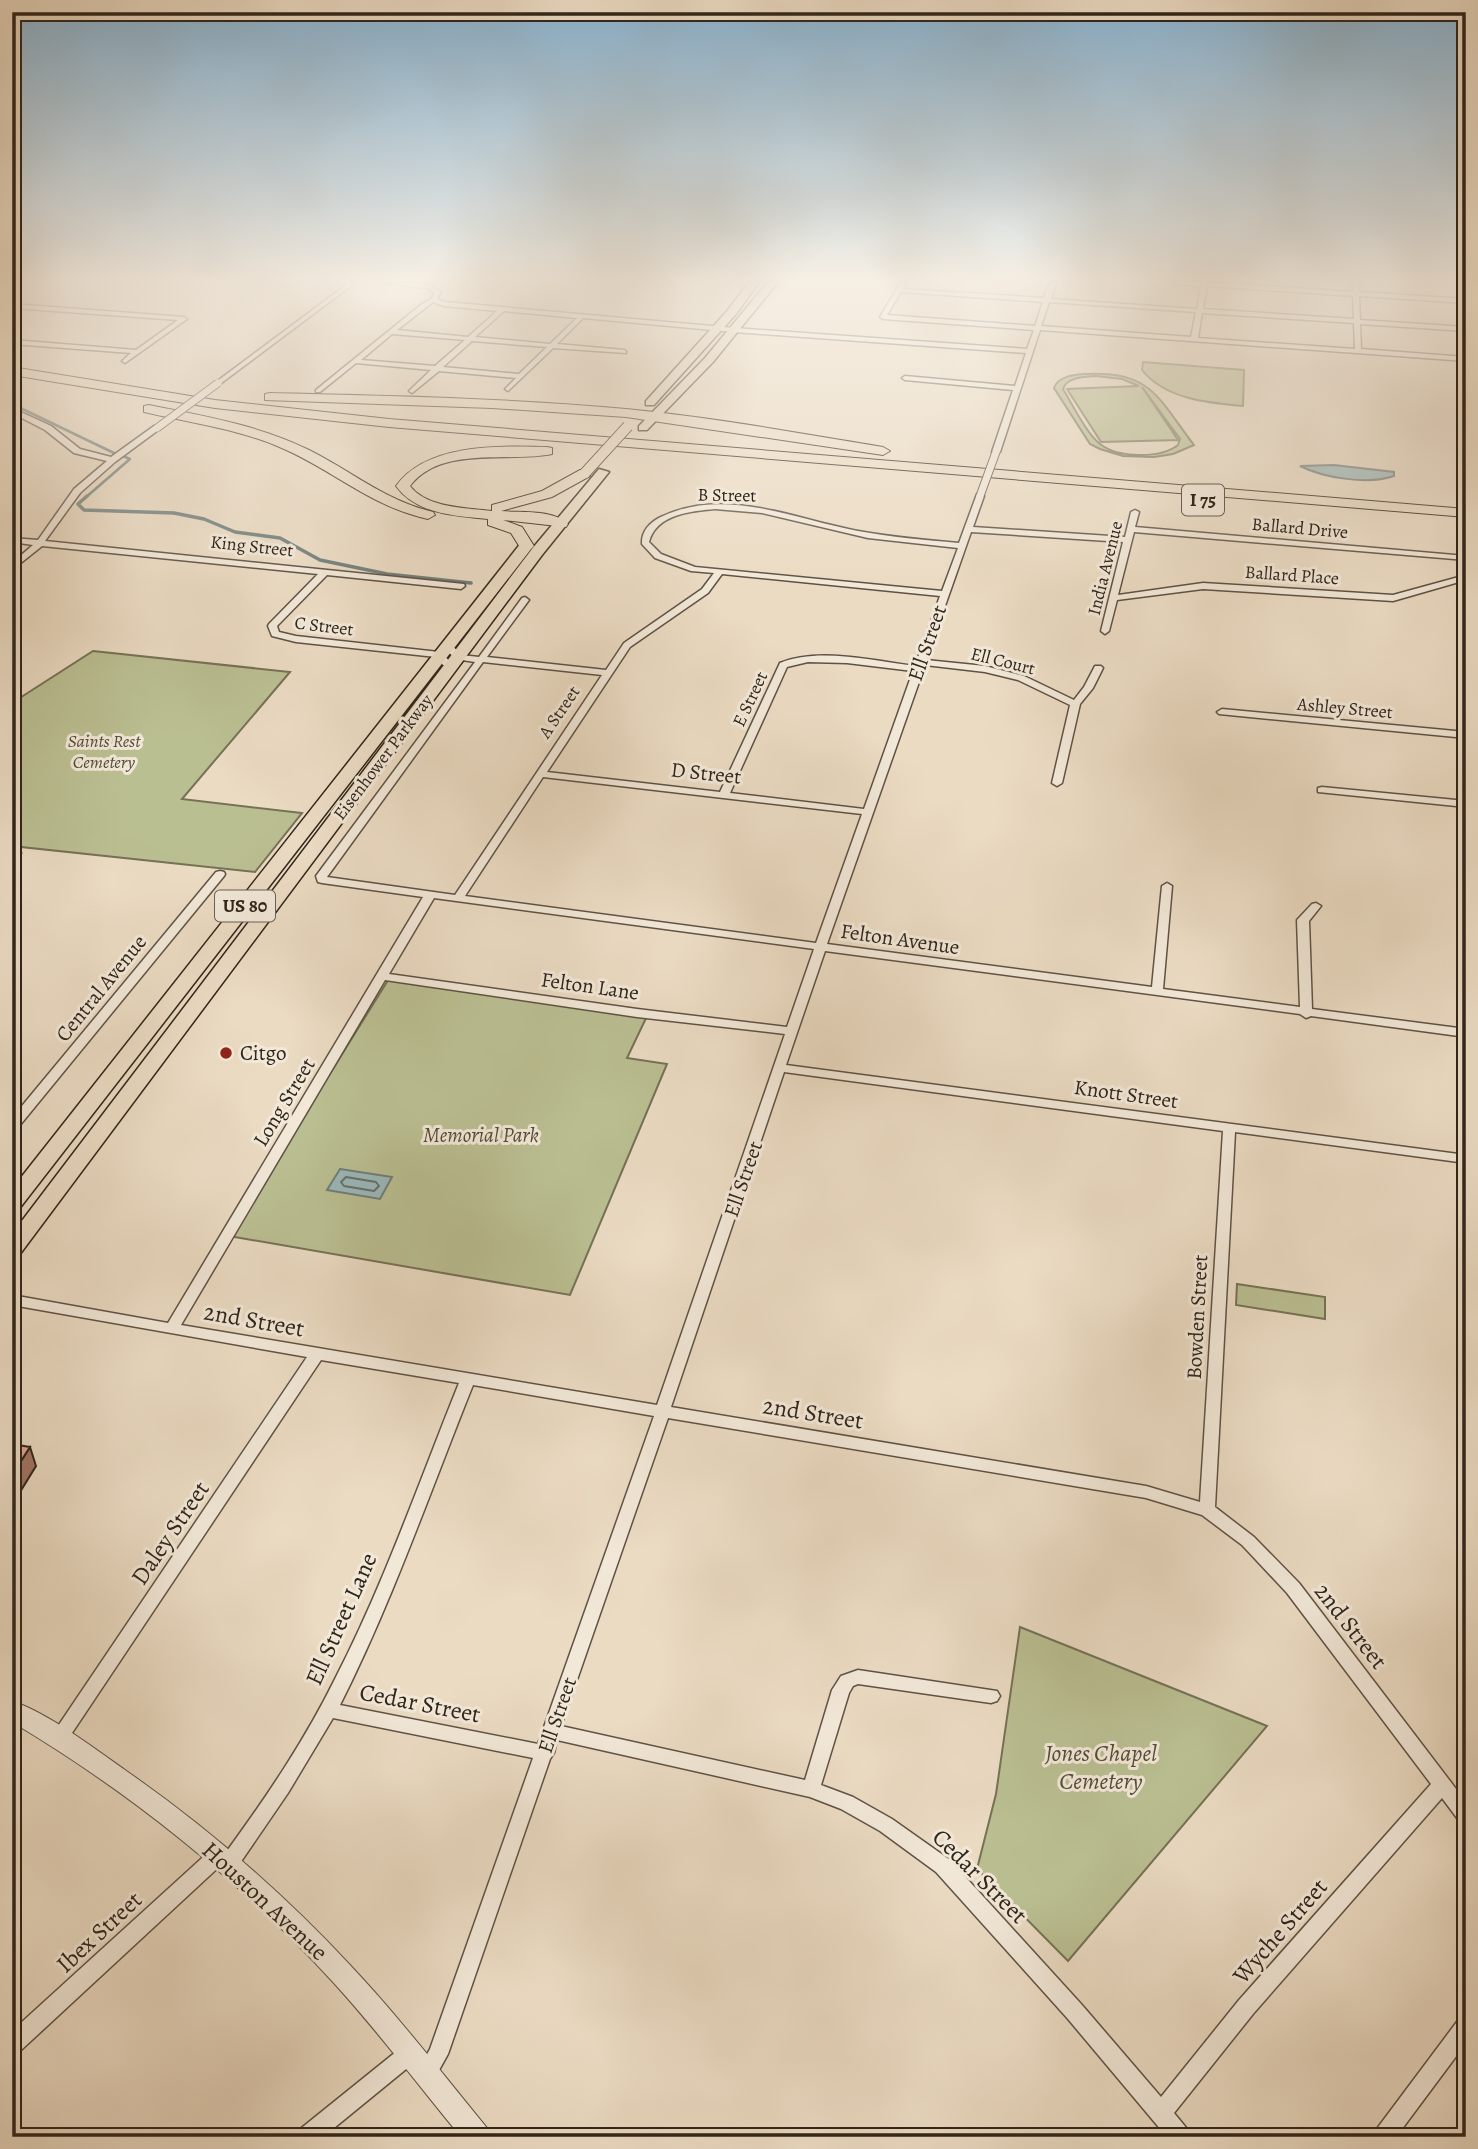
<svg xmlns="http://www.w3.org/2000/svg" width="1478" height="2149" font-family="Alegreya,serif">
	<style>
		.green { fill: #babf92; stroke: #757256; stroke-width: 2; fill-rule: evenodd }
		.water { fill: #9bb9bc; stroke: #707e7c; stroke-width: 2 }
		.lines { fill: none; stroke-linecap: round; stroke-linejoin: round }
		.shore { stroke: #666f6c; stroke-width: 2 }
		.stream-far1 { stroke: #707e7c; stroke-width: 2.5 }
		.stream { stroke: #707e7c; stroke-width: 3.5 }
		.minor-casing { stroke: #5f5245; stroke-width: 3 }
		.tertiary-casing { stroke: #5f5245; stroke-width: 2 }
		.primary-casing { stroke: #30251b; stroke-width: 3 }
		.motorway-casing { stroke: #30251b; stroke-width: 2 }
		.minor { fill: #f2e8d8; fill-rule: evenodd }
		.tertiary { fill: #f2e8d8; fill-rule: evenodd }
		.primary { fill: #ebdbc3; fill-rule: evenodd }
		.motorway { fill: #ebdbc3; fill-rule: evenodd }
		.minor-bridge-casing { stroke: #5f5245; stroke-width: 9; stroke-linecap: butt }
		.primary-bridge-casing { stroke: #30251b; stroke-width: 12; stroke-linecap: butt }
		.minor-bridge { stroke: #f2e8d8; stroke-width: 7 }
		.primary-bridge { stroke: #ebdbc3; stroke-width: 10 }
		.shaded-wall { fill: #a07465; stroke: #30251b; stroke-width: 2 }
		.building { fill: #e4a590; stroke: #30251b; stroke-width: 2 }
		.poi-dot { fill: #8f2418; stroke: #f2e8d8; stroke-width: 2.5 }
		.labels { text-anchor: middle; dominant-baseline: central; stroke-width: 6; stroke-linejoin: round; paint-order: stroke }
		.far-street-label { font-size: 18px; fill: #30251b; stroke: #f2e8d8 }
		.far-park-label { font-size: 18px; font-style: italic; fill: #524c39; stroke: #f2e8d8 }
		.shield { fill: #f2e8d8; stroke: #6a6054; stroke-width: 2 }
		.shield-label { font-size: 19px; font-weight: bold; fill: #30251b }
		.street-label { font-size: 21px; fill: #30251b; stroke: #f2e8d8 }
		.poi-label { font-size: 21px; fill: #30251b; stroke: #f2e8d8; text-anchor: start }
		.park-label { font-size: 21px; font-style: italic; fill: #524c39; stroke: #f2e8d8 }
		.near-street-label { font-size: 24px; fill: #30251b; stroke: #f2e8d8 }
		.near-park-label { font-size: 24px; font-style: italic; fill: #524c39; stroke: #f2e8d8 }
	</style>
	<rect width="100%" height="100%" fill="#ebdbc3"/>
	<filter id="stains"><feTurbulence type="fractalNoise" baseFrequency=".00286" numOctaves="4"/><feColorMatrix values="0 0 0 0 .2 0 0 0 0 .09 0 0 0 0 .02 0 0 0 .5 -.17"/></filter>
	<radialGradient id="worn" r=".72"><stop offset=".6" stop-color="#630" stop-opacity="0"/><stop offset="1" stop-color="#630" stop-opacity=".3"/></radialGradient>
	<!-- green -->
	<path class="green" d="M 1143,362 L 1244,370 L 1243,406 C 1208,403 1165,399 1142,370 Z
		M 1085,374 C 1151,370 1158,398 1194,445 L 1173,454 L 1154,457 L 1123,456 L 1100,449 L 1090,444 L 1054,388 C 1058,376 1074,375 1085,374 ZM 1096,376 L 1122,379 L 1139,386 L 1067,389 L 1101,442 L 1178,440 L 1142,387 L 1180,439 L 1178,445 C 1160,459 1118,458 1100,444 C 1087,434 1072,404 1063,389 C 1067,377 1084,377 1096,376 Z
		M 93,651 L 290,672 L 182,799 L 302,813 L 255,872 L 12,846 L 12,703 Z
		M 390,977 L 648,1014 L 627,1058 L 667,1064 L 570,1295 L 229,1236 Z
		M 1237,1284 L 1325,1297 L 1325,1319 L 1236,1305 Z
		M 1020,1627 L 1267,1726 L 1068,1961 L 977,1869 L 996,1794 Z"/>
	<!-- water -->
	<path class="water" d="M 1334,465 L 1394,472 L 1394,476 C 1368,485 1324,478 1300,466 Z
		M 340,1169 L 392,1177 L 380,1199 L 327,1190 Z"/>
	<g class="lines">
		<!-- shore -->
		<path class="shore" d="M 346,1177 L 376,1182 L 379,1186 L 374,1191 L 344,1186 L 341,1182 Z"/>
		<!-- stream-far1 -->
		<path class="stream-far1" d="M 12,404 L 114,453
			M 85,498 L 130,459 L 125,457"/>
		<!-- stream -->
		<path class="stream" d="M 87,496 L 78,504 L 84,510 L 174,513 L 204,519 L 235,532 L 280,538 L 320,560 L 387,574 L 471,583"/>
		<!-- minor casing -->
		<g class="minor-casing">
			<path id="minor" d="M 18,282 L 25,282 L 12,289 L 12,285 Z
				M 350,282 L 356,282 L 220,384 L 216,384 L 216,382 Z
				M 382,282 L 428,284 L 441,292 L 437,299 L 445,302 L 734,328 L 1027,349 L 1034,330 L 883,319 L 880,317 L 901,282 L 907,282 L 903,289 L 1044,298 L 1050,282 L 1056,282 L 1051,299 L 1197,309 L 1201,286 L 1173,284 L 1170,282 L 1208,282 L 1353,292 L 1353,282 L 1359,282 L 1359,292 L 1466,299 L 1466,303 L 1359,296 L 1360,320 L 1466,327 L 1466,331 L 1360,324 L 1361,349 L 1466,357 L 1466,361 L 1040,330 L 1000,452 L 996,454 L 992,452 L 1013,390 L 905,380 L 902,378 L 905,376 L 1015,386 L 1026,353 L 734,332 L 583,318 L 557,344 L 624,350 L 626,351 L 626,353 L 553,348 L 508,391 L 505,389 L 516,378 L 439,371 L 412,393 L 409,391 L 410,390 L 431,370 L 356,363 L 320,392 L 316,392 L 316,390 L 422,304 L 431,299 L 435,293 L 427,288 ZM 1207,286 L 1353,296 L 1354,319 L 1203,309 ZM 901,292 L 1043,302 L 1035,326 L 887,315 ZM 433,302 L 444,306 L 497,311 L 468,337 L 397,330 ZM 1049,302 L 1196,312 L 1191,337 L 1041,326 ZM 504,311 L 577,318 L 550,344 L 475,337 ZM 1202,313 L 1354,323 L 1355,349 L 1198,338 ZM 392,334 L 465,340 L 435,366 L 361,360 ZM 472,341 L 547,347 L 519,374 L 443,367 Z
				M 12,304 L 184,317 L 187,319 L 125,363 L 122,361 L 131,353 L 12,344 L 12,340 L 136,350 L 178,320 L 12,308 Z
				M 12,408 L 51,426 L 80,449 L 111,457 L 154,426 L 161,428 L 115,462 L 80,493 L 45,541 L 464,584 L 465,586 L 461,589 L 327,575 L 277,626 L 279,632 L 296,636 L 439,652 L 442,653 L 451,663 L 449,665 L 443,665 L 436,657 L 296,642 L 272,636 L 268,626 L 269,624 L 318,574 L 42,546 L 12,570 L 12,563 L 33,545 L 12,542 L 12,538 L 38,540 L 74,489 L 107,461 L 74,453 L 45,430 L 12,413 Z
				M 977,494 L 984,496 L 973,527 L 1125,537 L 1131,512 L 1135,510 L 1139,512 L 1135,527 L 1466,556 L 1466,560 L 1134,532 L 1118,595 L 1203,583 L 1393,595 L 1466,575 L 1466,580 L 1393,601 L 1203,589 L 1117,600 L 1109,631 L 1105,634 L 1101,631 L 1123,542 L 971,532 L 926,660 L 985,666 L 1024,676 L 1074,700 L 1084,687 L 1095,666 L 1101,666 L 1103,668 L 1093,688 L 1080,704 L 1062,783 L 1057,786 L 1052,783 L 1070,705 L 1018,680 L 985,672 L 925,665 L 827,944 L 1152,987 L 1162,886 L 1167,883 L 1172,886 L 1163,989 L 1300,1007 L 1297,920 L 1312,904 L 1316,903 L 1321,906 L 1309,921 L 1312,1009 L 1466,1029 L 1466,1037 L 1311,1016 L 1306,1018 L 1300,1014 L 825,951 L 786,1065 L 1466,1155 L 1466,1163 L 1235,1132 L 1215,1507 L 1254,1537 L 1299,1583 L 1466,1802 L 1466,1824 L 1460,1822 L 1442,1798 L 1253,2014 L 1174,2113 L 1188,2130 L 1191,2137 L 1167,2137 L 1068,2019 L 936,1872 L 880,1831 L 841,1809 L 810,1797 L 557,1740 L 554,1753 L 550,1759 L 448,2054 L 433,2081 L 426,2084 L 419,2081 L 416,2074 L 430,2049 L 533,1758 L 333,1718 L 288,1793 L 236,1869 L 229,1872 L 222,1869 L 221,1865 L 19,2052 L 12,2055 L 12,2031 L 213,1848 L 219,1846 L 225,1848 L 227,1851 C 267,1796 305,1740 335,1679 C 384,1584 419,1482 459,1383 L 321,1360 L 66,1742 L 60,1745 L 54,1742 L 51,1737 L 54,1732 L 307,1357 L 12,1305 L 12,1295 L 168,1323 L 423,897 L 322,883 L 318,882 L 316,876 L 475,662 L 455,659 L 444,647 L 444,643 L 450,643 L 461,655 L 479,657 L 522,598 L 525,597 L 529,600 L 487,657 L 606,670 L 624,643 L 702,589 L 714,573 L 691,571 L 655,558 L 642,544 C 641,531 651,521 663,516 C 726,487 794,519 858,531 C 891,537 925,540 959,543 ZM 715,509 L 762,513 L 868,538 L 958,548 L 942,591 L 695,567 L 661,554 L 649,542 C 656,514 692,511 715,509 ZM 722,574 L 940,596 L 915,666 C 875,661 818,647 780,663 L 720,792 L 547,772 L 630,647 L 708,593 ZM 483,662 L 602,675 L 455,895 L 327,877 ZM 808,662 L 847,663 L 913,671 L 864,809 L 730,793 L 787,667 ZM 543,777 L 862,814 L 816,943 L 465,896 ZM 434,898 L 814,949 L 787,1027 L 637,1009 L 389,974 ZM 385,980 L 637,1017 L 785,1034 L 657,1405 L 181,1325 ZM 784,1072 L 1223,1131 L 1200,1502 L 1146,1486 L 671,1407 ZM 473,1385 L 654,1416 L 538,1744 L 340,1705 C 392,1602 430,1492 473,1385 ZM 668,1418 L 1146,1498 L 1202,1515 L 1242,1545 L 1287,1593 L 1431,1784 L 1239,2000 L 1161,2097 L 1082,2005 L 950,1860 L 892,1819 L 853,1797 L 821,1785 L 849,1693 L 853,1686 L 858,1684 L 991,1703 L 997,1701 L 1000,1696 L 997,1691 L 858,1670 L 841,1676 L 832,1690 L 805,1780 L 561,1726 Z
				M 1222,709 L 1466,732 L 1466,738 L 1219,714 L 1217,712 Z
				M 1322,787 L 1466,801 L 1466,807 L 1318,792 L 1318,788 Z
				M 16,850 L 21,853 L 12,860 L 12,851 Z
				M 220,871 L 224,872 L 225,874 L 224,876 L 16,1130 L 12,1131 L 12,1118 L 216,872 Z
				M 1466,2016 L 1466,2043 L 1396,2137 L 1373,2137 L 1376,2130 L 1459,2019 Z
				M 409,2044 L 416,2047 L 419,2054 L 416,2061 L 323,2137 L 296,2137 L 299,2130 L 402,2047 Z"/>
		</g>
		<!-- tertiary casing -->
		<g class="tertiary-casing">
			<path id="tertiary" d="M 12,1701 C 48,1713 94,1748 125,1770 C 207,1827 282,1892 350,1965 C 399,2017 442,2073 487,2128 L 491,2137 L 461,2137 C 418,2085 378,2031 332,1981 C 238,1879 131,1793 12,1722 Z"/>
		</g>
		<!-- primary casing -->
		<g class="primary-casing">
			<path id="primary" d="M 749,282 L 759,282 L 736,314 L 654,405 L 646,405 L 646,401 L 728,310 Z
				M 768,282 L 778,282 L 713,362 L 647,430 L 639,430 L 639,426 L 705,358 Z
				M 599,469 L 609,472 L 542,555 L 20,1254 L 12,1256 L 12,1234 L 532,549 Z
				M 526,542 L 531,543 L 531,549 L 19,1209 L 12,1211 L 12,1189 L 521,543 Z"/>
		</g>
		<!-- motorway casing -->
		<g class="motorway-casing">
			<path id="motorway" d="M 12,367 L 215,400 L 389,419 L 1466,509 L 1466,517 L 389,427 L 215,408 L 12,375 Z
				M 270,393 C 389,396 507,398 626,409 C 712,417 797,433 883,447 L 890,451 L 883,455 L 626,417 L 492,408 L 265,400 L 265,394 Z
				M 149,405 C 203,416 259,425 309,450 C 353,472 384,500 433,512 L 435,515 L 428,519 C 370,506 336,472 284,449 C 240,429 191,423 144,412 L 144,406 Z
				M 547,447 L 552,448 L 552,454 C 509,463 441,445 410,486 C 427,508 466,508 492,511 L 492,505 L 542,491 L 580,470 L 590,470 L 590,476 L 552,497 L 501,511 C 521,513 553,509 568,524 L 566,527 L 503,520 L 522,527 L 534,546 L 531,549 L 521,549 L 511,533 L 488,525 L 488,519 C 455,516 416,514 396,486 C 427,443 499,446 547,447 Z"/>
		</g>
		<!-- minor -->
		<use href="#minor" class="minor"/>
		<!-- tertiary -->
		<use href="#tertiary" class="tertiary"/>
		<!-- primary -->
		<use href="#primary" class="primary"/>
		<!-- motorway -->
		<use href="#motorway" class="motorway"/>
		<!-- minor-bridge casing -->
		<g class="minor-bridge-casing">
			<path id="minor-bridge" d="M 157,428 L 218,383
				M 980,496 L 996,452"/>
		</g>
		<!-- primary-bridge casing -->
		<g class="primary-bridge-casing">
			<path id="primary-bridge" d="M 585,473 L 628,426"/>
		</g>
		<!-- minor-bridge -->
		<use href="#minor-bridge" class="minor-bridge"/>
		<!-- primary-bridge -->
		<use href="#primary-bridge" class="primary-bridge"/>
	</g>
	<!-- shaded-wall -->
	<path class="shaded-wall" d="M 30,1447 L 36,1466 L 12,1505 L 12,1475 Z"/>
	<!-- building -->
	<path class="building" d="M 12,1444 L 30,1447 L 12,1475 Z"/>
	<!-- sky -->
	<linearGradient id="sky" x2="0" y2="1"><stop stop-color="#89b6d6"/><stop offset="0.48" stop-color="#f6efe4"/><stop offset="1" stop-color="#f6efe4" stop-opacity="0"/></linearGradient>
	<rect width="1478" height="582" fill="url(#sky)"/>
	<!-- markers -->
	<circle class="poi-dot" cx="226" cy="1053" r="7"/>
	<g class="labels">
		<!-- far-street labels -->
		<g class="far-street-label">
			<text transform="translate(727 495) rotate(1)">B Street</text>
			<text transform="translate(1300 528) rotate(5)">Ballard Drive</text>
			<text transform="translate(252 546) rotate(6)">King Street</text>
			<text transform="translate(1105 568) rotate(-76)">India Avenue</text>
			<text transform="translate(1292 575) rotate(4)">Ballard Place</text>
			<text transform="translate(324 626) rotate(7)">C Street</text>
			<text transform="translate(1003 661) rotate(14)">Ell Court</text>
			<text transform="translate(750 699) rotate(-65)">E Street</text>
			<text transform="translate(1345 708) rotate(5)">Ashley Street</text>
			<text transform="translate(559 712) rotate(-56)">A Street</text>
			<text transform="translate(383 757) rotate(-53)">Eisenhower Parkway</text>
		</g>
		<!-- far-park labels -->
		<g class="far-park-label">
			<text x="104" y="741">Saints Rest<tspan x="104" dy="21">Cemetery</tspan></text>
		</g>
		<!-- shield labels -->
		<g class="shield">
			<rect x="1182" y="484.5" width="42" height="31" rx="5"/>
			<rect x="215" y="890.5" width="60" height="31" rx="5"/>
		</g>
		<g class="shield-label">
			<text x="1203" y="500">I 75</text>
			<text x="245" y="906">US 80</text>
		</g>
		<!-- street labels -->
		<g class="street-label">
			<text transform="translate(927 643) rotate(-71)">Ell Street</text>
			<text transform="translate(706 773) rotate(6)">D Street</text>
			<text transform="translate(900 939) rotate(8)">Felton Avenue</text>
			<text transform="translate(590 986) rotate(8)">Felton Lane</text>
			<text transform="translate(101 988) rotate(-51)">Central Avenue</text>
			<text transform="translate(1126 1094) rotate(8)">Knott Street</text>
			<text transform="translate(284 1102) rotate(-59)">Long Street</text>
			<text transform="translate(743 1179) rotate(-71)">Ell Street</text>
			<text transform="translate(1197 1317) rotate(-87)">Bowden Street</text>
			<text transform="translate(557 1715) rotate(-71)">Ell Street</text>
		</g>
		<!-- poi labels -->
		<g class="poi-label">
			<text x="240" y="1053">Citgo</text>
		</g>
		<!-- park labels -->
		<g class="park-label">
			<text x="481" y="1135">Memorial Park</text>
		</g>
		<!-- near-street labels -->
		<g class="near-street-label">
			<text transform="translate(254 1320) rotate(10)">2nd Street</text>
			<text transform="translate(813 1413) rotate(9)">2nd Street</text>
			<text transform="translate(170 1533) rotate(-56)">Daley Street</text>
			<text transform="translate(341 1619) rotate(-66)">Ell Street Lane</text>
			<text transform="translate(1351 1626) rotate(52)">2nd Street</text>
			<text transform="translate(420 1703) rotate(11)">Cedar Street</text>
			<text transform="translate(980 1876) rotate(45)">Cedar Street</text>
			<text transform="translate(265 1901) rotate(43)">Houston Avenue</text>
			<text transform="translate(1280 1931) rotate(-49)">Wyche Street</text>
			<text transform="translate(99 1932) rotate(-43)">Ibex Street</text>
		</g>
		<!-- near-park labels -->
		<g class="near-park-label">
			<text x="1101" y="1753">Jones Chapel<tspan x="1101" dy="28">Cemetery</tspan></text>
		</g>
	</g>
	<!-- margin -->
	<rect width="1478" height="2149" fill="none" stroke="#ebdbc3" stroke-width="42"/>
	<rect x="14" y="14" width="1450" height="2121" fill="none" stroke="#30251b" stroke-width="3.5"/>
	<rect x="21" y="21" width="1436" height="2107" fill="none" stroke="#30251b" stroke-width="2"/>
	<rect width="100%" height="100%" filter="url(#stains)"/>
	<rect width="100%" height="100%" fill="url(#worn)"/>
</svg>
